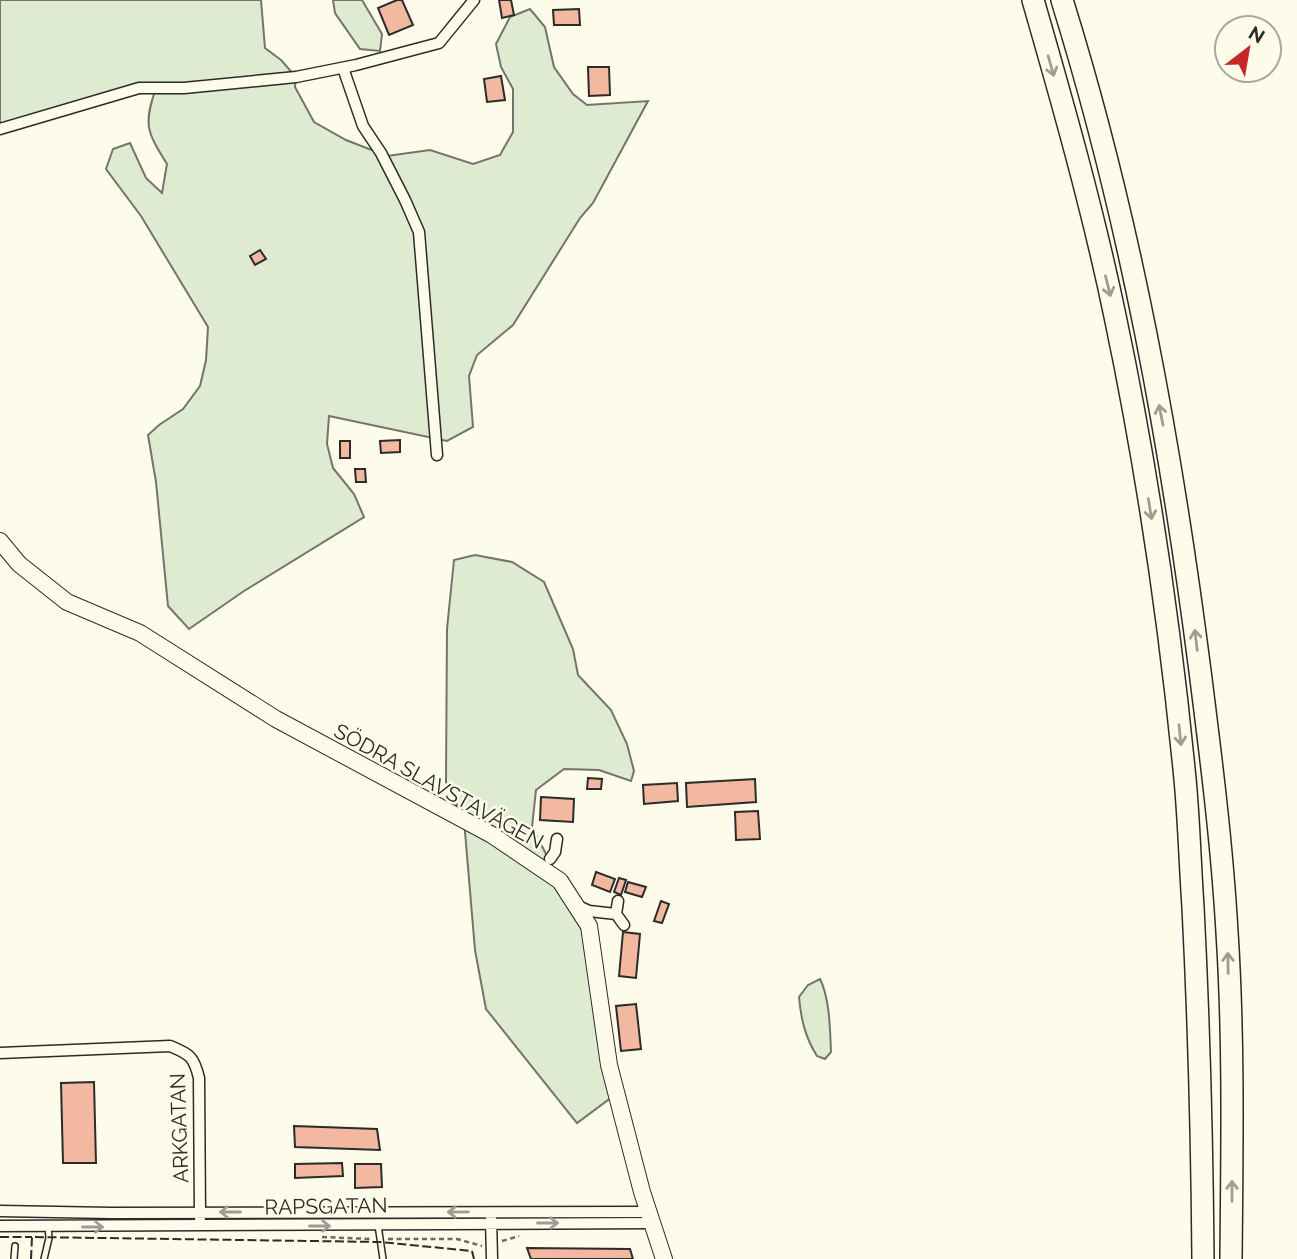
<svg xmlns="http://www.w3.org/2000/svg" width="1297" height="1259" font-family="Raleway,sans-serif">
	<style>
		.green { fill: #deebd1; stroke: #74746e; stroke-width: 2 }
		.building { fill: #f2b8a0; stroke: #2b2b2b; stroke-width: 2 }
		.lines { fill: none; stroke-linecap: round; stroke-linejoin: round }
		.lane-casing { stroke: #2b2b2b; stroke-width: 8 }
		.street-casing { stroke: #2b2b2b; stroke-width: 13 }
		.secondary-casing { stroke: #2b2b2b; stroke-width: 18 }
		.highway-casing { stroke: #2b2b2b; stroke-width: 24 }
		.path { stroke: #6a6964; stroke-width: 2.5; stroke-dasharray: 5 3.5; stroke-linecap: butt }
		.lane { stroke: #fdfbea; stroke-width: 5 }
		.street { stroke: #fdfbea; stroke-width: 10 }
		.secondary { stroke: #fdfbea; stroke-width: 16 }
		.highway { stroke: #fdfbea; stroke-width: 21 }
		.fence { stroke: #2b2b2b; stroke-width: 2; stroke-dasharray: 9 3.5; stroke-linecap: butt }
		.oneway { stroke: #9e9d94 }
		.labels { text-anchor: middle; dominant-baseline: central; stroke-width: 5; stroke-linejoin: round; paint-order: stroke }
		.street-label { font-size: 21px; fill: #2b2b2b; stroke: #fdfbea }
	</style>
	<rect width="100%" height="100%" fill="#fdfbea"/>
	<!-- green -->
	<path class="green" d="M 0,0 L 261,0 L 265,48 L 281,60 L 296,77 L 295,87 L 314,122 L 346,140 L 387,156 L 430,150 L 473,164 L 500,155 L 513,132 L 513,89 L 501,67 L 496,44 L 510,17 L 530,9 L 545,27 L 554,67 L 573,94 L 587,105 L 648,101 L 593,203 L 580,218 L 513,325 L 477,355 L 469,376 L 473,427 L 447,441 L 329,416 L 327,444 L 333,468 L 354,494 L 364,517 L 244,591 L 189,629 L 168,606 L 156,482 L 148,435 L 159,425 L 183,409 L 200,386 L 206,360 L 208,327 L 141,216 L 106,169 L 113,149 L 130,143 L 146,178 L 162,193 L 167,164 C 147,132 143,125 156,88 L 0,129 Z
		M 333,0 L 362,0 L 382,34 L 380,51 L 360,49 L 335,13 Z
		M 475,555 L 512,562 L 544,582 L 573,649 L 578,675 L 611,710 L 627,744 L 634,771 L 631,781 L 599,770 L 564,769 L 536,790 L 532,827 L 560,881 L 589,926 L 616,1094 L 577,1123 L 486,1009 L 475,950 L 464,820 L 446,782 L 447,629 L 454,560 Z
		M 820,979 C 830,999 830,1030 831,1052 L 825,1059 L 817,1056 C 805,1037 801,1019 799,997 L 808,985 Z"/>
	<!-- building -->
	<path class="building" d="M 397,0 L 402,0 L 413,25 L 389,35 L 378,8 Z
		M 499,0 L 511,0 L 514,15 L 502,18 Z
		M 579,9 L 580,25 L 554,25 L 553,10 Z
		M 588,67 L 609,67 L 610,95 L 589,96 Z
		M 501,76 L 505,100 L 487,102 L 484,79 Z
		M 260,250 L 266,259 L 255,265 L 250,256 Z
		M 400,440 L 400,452 L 381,453 L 380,441 Z
		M 340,441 L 350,441 L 350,458 L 340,458 Z
		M 355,469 L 365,469 L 366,482 L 356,482 Z
		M 588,778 L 602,779 L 601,789 L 587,789 Z
		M 755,779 L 756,802 L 687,807 L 686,783 Z
		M 677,783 L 678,801 L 644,804 L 643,785 Z
		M 541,797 L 574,799 L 573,822 L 540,820 Z
		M 758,811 L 760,839 L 736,840 L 735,812 Z
		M 596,872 L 615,879 L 610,892 L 592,885 Z
		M 619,878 L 626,880 L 621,895 L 614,892 Z
		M 628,882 L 646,887 L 642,897 L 625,892 Z
		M 661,901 L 669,904 L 662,923 L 654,921 Z
		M 623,932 L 640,934 L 636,978 L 619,976 Z
		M 636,1004 L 641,1049 L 621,1051 L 616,1006 Z
		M 94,1082 L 96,1163 L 63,1163 L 61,1083 Z
		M 294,1126 L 377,1129 L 380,1150 L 295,1147 Z
		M 342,1163 L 343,1176 L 295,1178 L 295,1164 Z
		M 355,1164 L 381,1164 L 382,1187 L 355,1188 Z
		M 527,1248 L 630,1249 L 633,1259 L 531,1259 Z"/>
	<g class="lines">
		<!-- lane casing -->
		<g class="lane-casing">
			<path id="lane" d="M 378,1225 L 383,1259
				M 14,1259 L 15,1246
				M 44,1259 L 49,1238 L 48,1226"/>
		</g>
		<!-- street casing -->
		<g class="street-casing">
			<path id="street" d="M 343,68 L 363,126 L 381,153 L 405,200 L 419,232 L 437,455
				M 0,129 L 139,88 L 184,88 L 296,77 L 356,65 L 439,43 L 474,0
				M 550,859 L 555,852 L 557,839
				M 618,901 L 616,914 L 624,925
				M 578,906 L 589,911 L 616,914
				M 0,1053 L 170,1046 C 190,1054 194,1057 199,1078 L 200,1218
				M 0,1211 L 111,1213 L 649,1212
				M 491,1218 L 492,1259
				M 0,1226 L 652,1223"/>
		</g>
		<!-- secondary casing -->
		<g class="secondary-casing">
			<path id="secondary" d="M 0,541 L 19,564 L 67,602 L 140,633 L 276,719 L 492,835 L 560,881 L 589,926 L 609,1065 L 642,1192 L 664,1259"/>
		</g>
		<!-- highway casing -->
		<g class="highway-casing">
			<path id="highway" d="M 1033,0 C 1063,104 1093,210 1115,316 C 1147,468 1170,624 1185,779 C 1189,821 1190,864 1193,907 C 1199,1024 1202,1141 1203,1259
				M 1062,0 C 1130,218 1171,445 1200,671 C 1211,758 1222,845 1227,932 C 1234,1041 1232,1150 1231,1259"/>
		</g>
		<!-- path -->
		<path class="path" d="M 322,1237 L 371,1239
			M 388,1239 L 457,1239 L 482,1246
			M 502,1241 L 519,1236"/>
		<!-- lane -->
		<use href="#lane" class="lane"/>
		<!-- street -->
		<use href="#street" class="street"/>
		<!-- secondary -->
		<use href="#secondary" class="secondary"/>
		<!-- highway -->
		<use href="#highway" class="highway"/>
		<!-- fence -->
		<path class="fence" d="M 0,1237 L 32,1237
			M 31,1259 L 32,1237 L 380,1242 L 472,1251 L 474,1259"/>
	</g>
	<!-- one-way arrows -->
	<defs><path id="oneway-shaft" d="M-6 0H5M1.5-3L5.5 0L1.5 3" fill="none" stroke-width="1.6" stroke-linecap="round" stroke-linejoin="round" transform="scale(1.75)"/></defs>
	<g class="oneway">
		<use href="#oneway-shaft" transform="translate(1051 66) rotate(74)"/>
		<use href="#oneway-shaft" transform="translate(1108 286) rotate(76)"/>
		<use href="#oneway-shaft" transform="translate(1161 415) rotate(-101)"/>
		<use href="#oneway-shaft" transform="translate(1150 509) rotate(81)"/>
		<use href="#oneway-shaft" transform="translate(1196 640) rotate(-97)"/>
		<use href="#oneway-shaft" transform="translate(1180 735) rotate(84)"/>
		<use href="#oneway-shaft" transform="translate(1228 963) rotate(-91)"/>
		<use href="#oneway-shaft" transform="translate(1232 1191) rotate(-90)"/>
		<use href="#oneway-shaft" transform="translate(230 1212) rotate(180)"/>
		<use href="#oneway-shaft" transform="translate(458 1212) rotate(179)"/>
		<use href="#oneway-shaft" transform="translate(548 1223)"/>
		<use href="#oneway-shaft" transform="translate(320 1226)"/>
		<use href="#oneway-shaft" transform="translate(93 1227)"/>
	</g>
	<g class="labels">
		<!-- street labels -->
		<g class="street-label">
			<text transform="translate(439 786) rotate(29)">SÖDRA SLAVSTAVÄGEN</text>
			<text transform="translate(179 1128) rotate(-92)">ARKGATAN</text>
			<text transform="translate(326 1206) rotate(-1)">RAPSGATAN</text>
		</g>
	</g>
	<!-- north arrow -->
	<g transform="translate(1248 49) rotate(31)"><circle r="33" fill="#fdfbea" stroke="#a9a89e" stroke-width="2"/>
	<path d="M0-5L12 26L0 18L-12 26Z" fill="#c62828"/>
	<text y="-10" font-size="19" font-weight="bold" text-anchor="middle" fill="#2b2b2b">N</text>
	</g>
</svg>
